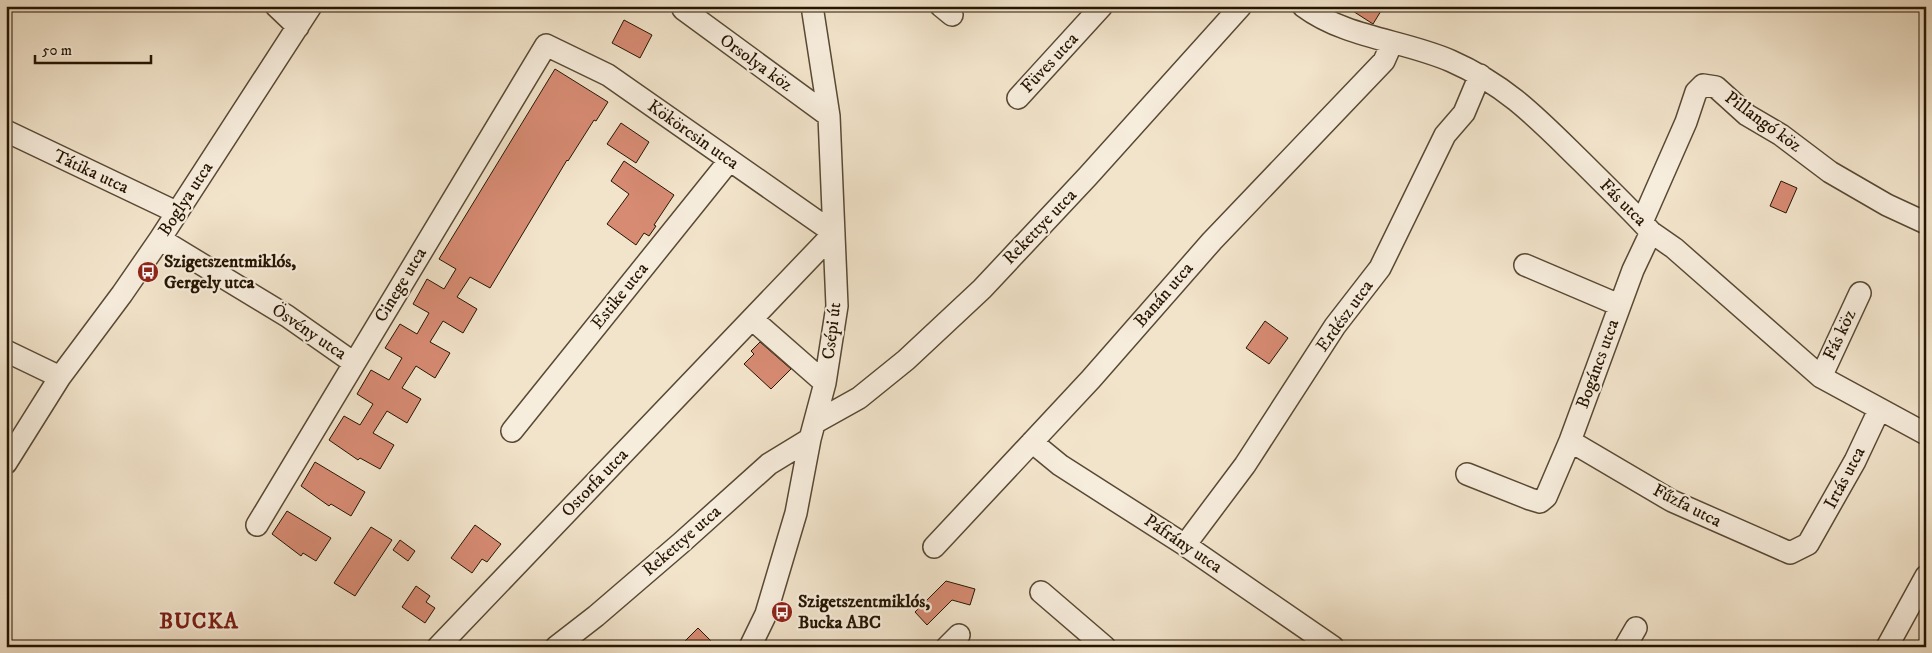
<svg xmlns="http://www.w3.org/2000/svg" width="1932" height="653" font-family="'IM FELL DW Pica',serif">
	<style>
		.building { fill: #d78b73; stroke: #251502 }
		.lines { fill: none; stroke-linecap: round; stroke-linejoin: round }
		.minor-casing { stroke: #584934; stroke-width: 24 }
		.minor { stroke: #f7eddd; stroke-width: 21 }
		.labels { text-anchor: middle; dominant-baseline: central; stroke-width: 4.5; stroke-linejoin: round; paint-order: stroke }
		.street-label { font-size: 18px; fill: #251502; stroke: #f7eddd }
		.poi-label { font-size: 18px; font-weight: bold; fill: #251502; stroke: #f7eddd; text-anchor: start }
		.district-label { font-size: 22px; font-weight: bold; letter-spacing: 1px; fill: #7a1f14; stroke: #f7eddd }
	</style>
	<rect width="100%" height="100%" fill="#f2e4cb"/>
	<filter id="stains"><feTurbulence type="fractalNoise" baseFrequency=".004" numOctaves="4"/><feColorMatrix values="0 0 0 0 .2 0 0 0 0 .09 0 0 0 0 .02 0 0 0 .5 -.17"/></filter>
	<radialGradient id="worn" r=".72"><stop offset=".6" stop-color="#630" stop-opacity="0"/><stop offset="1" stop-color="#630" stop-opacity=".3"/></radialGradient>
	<!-- building -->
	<path class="building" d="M 1345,6 L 1384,6 L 1373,24 Z
		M 624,20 L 652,35 L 640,58 L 612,43 Z
		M 555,69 L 608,102 L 596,121 L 594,120 L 568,161 L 567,160 L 490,288 L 470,277 L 457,297 L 477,309 L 463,333 L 443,321 L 430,342 L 450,353 L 435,378 L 416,366 L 402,388 L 421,399 L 407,423 L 387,411 L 373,433 L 394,445 L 380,469 L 360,458 L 358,460 L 329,440 L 344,416 L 360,425 L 373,404 L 357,394 L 371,370 L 389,380 L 402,358 L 385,348 L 400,324 L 417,334 L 429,313 L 413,304 L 427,279 L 444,289 L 456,269 L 439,259 Z
		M 621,123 L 649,142 L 636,163 L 607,144 Z
		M 624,161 L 674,195 L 654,225 L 656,226 L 649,236 L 644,233 L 636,245 L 607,224 L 629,194 L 611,181 Z
		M 1781,181 L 1797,188 L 1786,213 L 1770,206 Z
		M 1265,321 L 1288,338 L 1269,364 L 1246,348 Z
		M 760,342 L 791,369 L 771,389 L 744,364 L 754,354 L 751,351 Z
		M 315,462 L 365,492 L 351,516 L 331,504 L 329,506 L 301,486 Z
		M 287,511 L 331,538 L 316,561 L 303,553 L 301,556 L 272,534 Z
		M 475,525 L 501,544 L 487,562 L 482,559 L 472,573 L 451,558 Z
		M 371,527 L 392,540 L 355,596 L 334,583 Z
		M 400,540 L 415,551 L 408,561 L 393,550 Z
		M 946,581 L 975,589 L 970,605 L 952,600 L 927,625 L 915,612 Z
		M 416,586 L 430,596 L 426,602 L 435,608 L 425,623 L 402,607 Z
		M 698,628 L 717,647 L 679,647 Z"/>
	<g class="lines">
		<!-- minor casing -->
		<g class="minor-casing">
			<path id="minor" d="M 276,6 L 298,27
				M 941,6 L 952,15
				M 1303,6 C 1346,38 1403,40 1451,61 C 1508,86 1539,120 1582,162 C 1605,185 1629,208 1651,232 L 1674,248 L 1821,377 L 1926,434
				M 683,9 L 829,116
				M 1018,98 L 1102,6
				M 6,131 L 176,212
				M 1642,222 L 1686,122 L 1696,92 L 1703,85 L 1716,87 L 1747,115 L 1781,135 L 1830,172 L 1887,205 L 1926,223
				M 160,239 L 287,316 L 354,363
				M 1525,265 L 1619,305
				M 752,319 L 825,383
				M 6,351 L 60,377
				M 1821,377 L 1860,293
				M 816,422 L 859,398 L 906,360 L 982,289 L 1088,176 L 1241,6
				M 512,431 L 729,161
				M 1570,441 L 1672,501 L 1790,553 L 1808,544 L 1855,461 L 1879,410
				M 1032,442 L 1060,465 L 1185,545 L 1333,647
				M 6,463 L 60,377 L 122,294 L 160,239 L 311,6
				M 1467,474 L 1530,499 L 1540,502 L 1546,497 L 1570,441 L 1633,270 L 1651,232
				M 257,525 L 546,45 L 608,75 L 834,233 L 438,647
				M 1185,545 L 1245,465 L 1335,326 L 1380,268 L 1445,135 L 1464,113 L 1480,75
				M 934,547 L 1091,379 L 1212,241 L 1384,61 L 1392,43
				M 1041,592 L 1105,647
				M 556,647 L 596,616 L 681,543 L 769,464 L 810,439
				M 750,647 L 766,614 L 796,513 L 810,439 L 825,383 L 837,306 L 829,116 L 812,6
				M 947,647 L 959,635
				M 1625,647 L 1636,628
				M 1887,647 L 1926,576"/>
		</g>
		<!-- minor -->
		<use href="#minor" class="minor"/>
	</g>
	<!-- icons -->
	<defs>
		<g id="bus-disc" transform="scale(1.125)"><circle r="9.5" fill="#8f2418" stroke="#f7eddd"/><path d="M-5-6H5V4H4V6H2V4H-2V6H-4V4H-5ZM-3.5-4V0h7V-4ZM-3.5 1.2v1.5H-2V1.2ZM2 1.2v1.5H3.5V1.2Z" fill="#fff"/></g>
	</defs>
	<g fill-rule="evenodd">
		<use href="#bus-disc" x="148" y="272"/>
		<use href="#bus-disc" x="782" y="612"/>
	</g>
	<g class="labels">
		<!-- street labels -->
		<g class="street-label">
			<text transform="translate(756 63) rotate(36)">Orsolya köz</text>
			<text transform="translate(1050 63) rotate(-47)">Füves utca</text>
			<text transform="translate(1763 122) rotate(36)">Pillangó köz</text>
			<text transform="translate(693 135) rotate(35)">Kökörcsin utca</text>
			<text transform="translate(91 172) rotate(25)">Tátika utca</text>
			<text transform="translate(186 199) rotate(-57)">Boglya utca</text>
			<text transform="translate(1623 203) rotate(45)">Fás utca</text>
			<text transform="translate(1040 227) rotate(-46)">Rekettye utca</text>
			<text transform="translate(401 285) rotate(-59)">Cinege utca</text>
			<text transform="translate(1164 295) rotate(-49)">Banán utca</text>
			<text transform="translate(620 296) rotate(-51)">Estike utca</text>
			<text transform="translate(1345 316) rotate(-54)">Erdész utca</text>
			<text transform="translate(832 331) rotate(-83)">Csépi út</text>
			<text transform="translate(309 332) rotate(34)">Ösvény utca</text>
			<text transform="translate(1840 335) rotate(-65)">Fás köz</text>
			<text transform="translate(1598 364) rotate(-70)">Bogáncs utca</text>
			<text transform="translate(1845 478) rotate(-62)">Irtás utca</text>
			<text transform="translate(595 483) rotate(-46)">Ostorfa utca</text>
			<text transform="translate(1687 506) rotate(27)">Fűzfa utca</text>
			<text transform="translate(682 541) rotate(-41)">Rekettye utca</text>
			<text transform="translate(1183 544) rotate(34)">Páfrány utca</text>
		</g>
		<!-- poi labels -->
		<g class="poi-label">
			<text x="164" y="262">Szigetszentmiklós,<tspan x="164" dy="21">Gergely utca</tspan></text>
			<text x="798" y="602">Szigetszentmiklós,<tspan x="798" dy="21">Bucka ABC</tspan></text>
		</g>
		<!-- district labels -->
		<g class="district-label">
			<text x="199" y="621">BUCKA</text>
		</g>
	</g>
	<!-- margin -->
	<rect width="1932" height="653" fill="none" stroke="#f2e4cb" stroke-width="25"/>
	<rect x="8" y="8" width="1917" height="638" fill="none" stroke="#251502" stroke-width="2.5"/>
	<rect x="12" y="12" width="1907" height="628" fill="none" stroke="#251502"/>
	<!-- scale -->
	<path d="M35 55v8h116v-8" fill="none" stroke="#251502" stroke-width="2.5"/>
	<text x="42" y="55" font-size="15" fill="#251502" stroke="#f7eddd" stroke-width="4" paint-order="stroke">50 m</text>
	<rect width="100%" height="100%" filter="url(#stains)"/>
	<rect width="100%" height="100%" fill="url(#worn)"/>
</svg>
